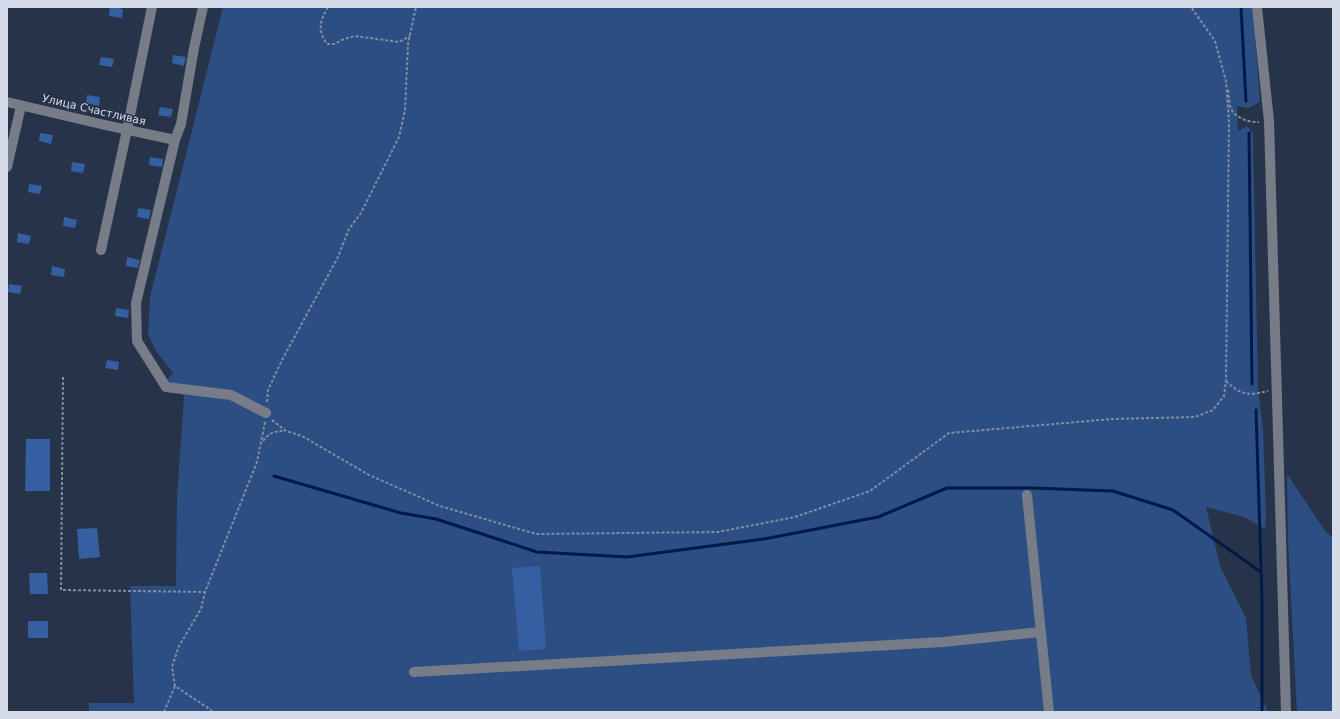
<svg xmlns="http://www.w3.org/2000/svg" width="1340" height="719" font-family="'DejaVu Sans',sans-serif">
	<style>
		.green { fill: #2d4e83 }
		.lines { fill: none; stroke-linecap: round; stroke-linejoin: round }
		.stream { stroke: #001948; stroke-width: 3 }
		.building { fill: #365fa2 }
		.path { stroke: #838d9e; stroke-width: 2; stroke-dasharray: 3 2; stroke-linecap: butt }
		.minor { stroke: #777d88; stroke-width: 10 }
		.labels { text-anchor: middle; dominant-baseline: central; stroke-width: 3; stroke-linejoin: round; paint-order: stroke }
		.street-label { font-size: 11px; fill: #d4dce9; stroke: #273348 }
	</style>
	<rect width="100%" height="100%" fill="#273348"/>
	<!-- green -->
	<path class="green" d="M 223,7 L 1253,7 L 1260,102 L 1248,108 L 1237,106 L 1238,131 L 1247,126 L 1253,134 L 1258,389 L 1263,429 L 1266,516 L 1265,529 L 1244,517 L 1206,507 L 1220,566 L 1246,618 L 1251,675 L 1268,712 L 89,712 L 89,703 L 134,703 L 130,586 L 176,586 L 177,497 L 184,396 L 167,380 L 173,373 L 156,351 L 148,334 L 150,297 Z
		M 1287,474 L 1325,531 L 1333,538 L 1333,712 L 1297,712 L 1288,542 Z"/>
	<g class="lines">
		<!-- stream -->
		<path class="stream" d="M 1241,7 L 1246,101
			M 1249,133 L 1252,384
			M 1256,410 L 1262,599 L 1262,712
			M 274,476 L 401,513 L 436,519 L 537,552 L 627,557 L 764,539 L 878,517 L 947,488 L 1032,488 L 1113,491 L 1173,510 L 1261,572"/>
	</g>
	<!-- building -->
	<path class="building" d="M 110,7 L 123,9 L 122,18 L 109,16 Z
		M 173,55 L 186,57 L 184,66 L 172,63 Z
		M 101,57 L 114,59 L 112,67 L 99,65 Z
		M 87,95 L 100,97 L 99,106 L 86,103 Z
		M 160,107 L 173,109 L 171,117 L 158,115 Z
		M 40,133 L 53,135 L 51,144 L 39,141 Z
		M 150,157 L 163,159 L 162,167 L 149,165 Z
		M 72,162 L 85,164 L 83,173 L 71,171 Z
		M 29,184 L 42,186 L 40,194 L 28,192 Z
		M 138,208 L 151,210 L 149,219 L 137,217 Z
		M 64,217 L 77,220 L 75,228 L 63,226 Z
		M 18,233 L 31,236 L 29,244 L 17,242 Z
		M 127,257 L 140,260 L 138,268 L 126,266 Z
		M 52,266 L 65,269 L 64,277 L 51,275 Z
		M 9,284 L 22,286 L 20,294 L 8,292 Z
		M 116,308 L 129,310 L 128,318 L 115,316 Z
		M 107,360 L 119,362 L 118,370 L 105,368 Z
		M 26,439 L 50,439 L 50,491 L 25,491 Z
		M 97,528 L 100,557 L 79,559 L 77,529 Z
		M 540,566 L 546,649 L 519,651 L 512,568 Z
		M 29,573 L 47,573 L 48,594 L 30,594 Z
		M 28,621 L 48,621 L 48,638 L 28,638 Z"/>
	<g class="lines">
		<!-- path -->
		<path class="path" d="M 328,7 C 320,21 317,30 327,44 L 334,44 L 344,39 L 355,36 L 399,42 L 410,36
			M 1228,90 C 1229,96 1229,104 1231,109 C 1236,118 1249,123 1259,122
			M 63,377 L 61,590 L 205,592
			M 1226,381 C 1241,395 1247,396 1268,391
			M 267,402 L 268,390 L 282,360 L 338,257 L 349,229 L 361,213 L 399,137 L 405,110 L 408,44 L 416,7
			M 272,420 L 286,431 L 302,436 L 369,475 L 440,506 L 536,534 L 718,532 L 795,517 L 870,491 L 949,433 L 1112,419 L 1195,417 L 1213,410 L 1224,396 L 1226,381 L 1229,121 L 1226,81 L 1215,41 L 1191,7
			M 263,441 C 269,433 274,431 284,431
			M 164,712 L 175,686
			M 211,712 L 211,710 L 175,686 L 172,667 L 179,646 L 201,609 L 205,592 L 257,462 L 265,422"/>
		<!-- minor -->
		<path class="minor" d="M 203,7 L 194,48 L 181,124 L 175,140 L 136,303 L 137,341 L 166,387 L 231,395 L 266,413
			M 1257,7 L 1269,121 L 1286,712
			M 7,102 L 105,125 L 175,140
			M 7,167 L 21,106
			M 101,250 L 127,130 L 152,7
			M 1027,495 L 1049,712
			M 414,672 L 943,642 L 1040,632"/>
	</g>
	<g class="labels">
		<!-- street labels -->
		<g class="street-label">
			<text transform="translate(94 110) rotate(13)">Улица Счастливая</text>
		</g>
	</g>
	<!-- border -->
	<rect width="1340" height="719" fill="none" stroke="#d4dce9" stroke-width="16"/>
</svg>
